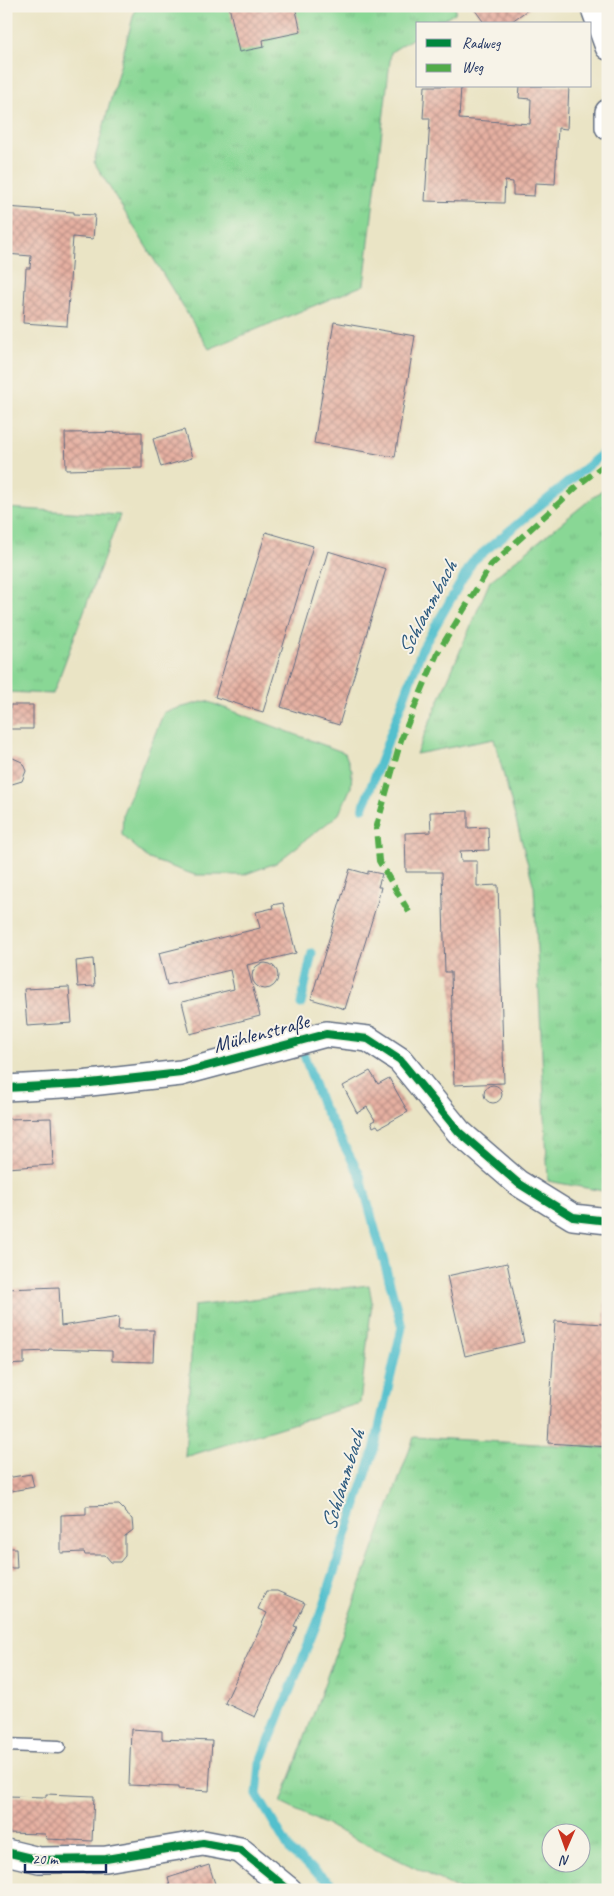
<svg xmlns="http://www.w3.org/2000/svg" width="614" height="1896" font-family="Caveat,sans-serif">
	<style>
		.grass { fill: url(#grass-tufts); stroke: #52837a; fill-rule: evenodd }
		.pitch { fill: #89d795; stroke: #52837a }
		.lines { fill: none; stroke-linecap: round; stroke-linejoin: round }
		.stream { stroke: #53c0cd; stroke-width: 9 }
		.building { fill: url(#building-cross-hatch) }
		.lane-casing { stroke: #636e82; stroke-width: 15 }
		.street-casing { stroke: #636e82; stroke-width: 28 }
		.lane { stroke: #fff; stroke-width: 12 }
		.street { stroke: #fff; stroke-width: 25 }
		.quiet { stroke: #52ab49; stroke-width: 6; stroke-dasharray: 12 6; stroke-linecap: butt }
		.cycleway-casing { stroke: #f7f3e8; stroke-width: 11 }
		.cycleway { stroke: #00873e; stroke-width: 8 }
		.labels { text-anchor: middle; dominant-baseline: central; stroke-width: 4; stroke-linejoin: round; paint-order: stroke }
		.street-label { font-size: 21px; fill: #1b2f5e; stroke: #f7f3e8 }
		.water-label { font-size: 22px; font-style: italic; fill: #2c5a7f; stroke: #f7f3e8 }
	</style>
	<defs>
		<pattern id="grass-tufts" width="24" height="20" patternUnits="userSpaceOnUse" patternTransform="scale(1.25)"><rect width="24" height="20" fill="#89d795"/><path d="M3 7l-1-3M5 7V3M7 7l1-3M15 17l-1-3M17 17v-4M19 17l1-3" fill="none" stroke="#76b983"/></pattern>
		<pattern id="building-cross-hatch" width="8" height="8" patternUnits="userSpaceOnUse" patternTransform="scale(1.25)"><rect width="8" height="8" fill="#e6b0a1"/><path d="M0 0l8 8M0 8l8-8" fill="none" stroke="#ba9086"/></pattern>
	</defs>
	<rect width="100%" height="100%" fill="#f7f3e8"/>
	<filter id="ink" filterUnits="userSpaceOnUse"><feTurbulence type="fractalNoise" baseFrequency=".02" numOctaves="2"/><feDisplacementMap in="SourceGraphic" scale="10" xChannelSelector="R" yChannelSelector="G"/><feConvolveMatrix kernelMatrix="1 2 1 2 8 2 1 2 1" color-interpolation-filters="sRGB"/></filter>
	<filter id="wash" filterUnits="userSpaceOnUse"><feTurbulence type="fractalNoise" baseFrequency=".0096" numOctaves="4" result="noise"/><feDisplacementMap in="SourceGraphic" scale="20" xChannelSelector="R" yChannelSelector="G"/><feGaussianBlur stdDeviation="1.12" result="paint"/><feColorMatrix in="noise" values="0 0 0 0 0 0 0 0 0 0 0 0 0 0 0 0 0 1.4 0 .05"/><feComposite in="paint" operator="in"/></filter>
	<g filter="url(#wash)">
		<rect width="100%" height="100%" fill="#eae4c5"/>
		<!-- grass -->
		<path class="grass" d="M 136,6 L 456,6 L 455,13 L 437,24 L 418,24 L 418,35 L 391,52 L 364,285 L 209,349 L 94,162 Z
			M 608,485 L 608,1192 L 548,1181 L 534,887 L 494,739 L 416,754 L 490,581 Z
			M 6,508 L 120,515 L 53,694 L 6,692 Z
			M 369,1285 L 372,1302 L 360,1403 L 185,1457 L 194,1306 Z
			M 414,1437 L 608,1448 L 608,1890 L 461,1890 L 281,1803 ZM 552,1834 L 582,1834 L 582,1864 L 552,1864 Z"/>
		<!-- pitch -->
		<path class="pitch" d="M 206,701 L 345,753 L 352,771 L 351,787 L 339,814 L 276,863 L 243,875 L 195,875 L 149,859 L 122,835 L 123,813 L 164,712 Z"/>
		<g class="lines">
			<!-- stream -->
			<path class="stream" d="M 363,808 L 422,649 L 473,561 L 608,449
				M 301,1004 L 312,953
				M 304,1055 L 321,1103 L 360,1175 L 402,1327 L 374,1450 L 319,1618 L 260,1764 L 257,1795 L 291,1852 L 339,1890"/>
		</g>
		<g id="blocks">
			<!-- building -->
			<path class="building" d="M 229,6 L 295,6 L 301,32 L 263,40 L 264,47 L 239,52 Z
				M 472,6 L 533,6 L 508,24 L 485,24 Z
				M 425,86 L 461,86 L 459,119 L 530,124 L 531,99 L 519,98 L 520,86 L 569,86 L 567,129 L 558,128 L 555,184 L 535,183 L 534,196 L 513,195 L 513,182 L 505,181 L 504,203 L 425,201 L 430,118 L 423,118 Z
				M 6,207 L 74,212 L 74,214 L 95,215 L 93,239 L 73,237 L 67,326 L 23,323 L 26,268 L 30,268 L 31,256 L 6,254 Z
				M 334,322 L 415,336 L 395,457 L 314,443 Z
				M 184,430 L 192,458 L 161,467 L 153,439 Z
				M 142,432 L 142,468 L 66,470 L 65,433 Z
				M 266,532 L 313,546 L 263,712 L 215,697 Z
				M 328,551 L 386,569 L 339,725 L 281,707 Z
				M 10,705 L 33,705 L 33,729 L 10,729 Z
				M 13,758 L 22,762 L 26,771 L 22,781 L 12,784 L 6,782 L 6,761 Z
				M 468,811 L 468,828 L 488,827 L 489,850 L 460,851 L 461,861 L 477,861 L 477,886 L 498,885 L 504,1083 L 454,1085 L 451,972 L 445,972 L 442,872 L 406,872 L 405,833 L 431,832 L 430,812 Z
				M 350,869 L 368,874 L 368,871 L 382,874 L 378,887 L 381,887 L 378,900 L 345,1009 L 311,999 Z
				M 283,903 L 296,953 L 247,965 L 260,1016 L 190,1034 L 182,1002 L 234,989 L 230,970 L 167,985 L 159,953 L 260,928 L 256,912 L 273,908 L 272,905 Z
				M 93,959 L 95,986 L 78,987 L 76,961 Z
				M252 976a13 13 0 1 1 26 0a13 13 0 1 1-26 0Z
				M 69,987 L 72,1023 L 27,1026 L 24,989 Z
				M 370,1071 L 378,1084 L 389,1078 L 408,1112 L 379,1128 L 377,1125 L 373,1127 L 371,1122 L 375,1120 L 367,1107 L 357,1113 L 343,1086 Z
				M484 1094a9 9 0 1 1 18 0a9 9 0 1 1-18 0Z
				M 51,1118 L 53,1165 L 6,1168 L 6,1119 Z
				M 507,1263 L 524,1342 L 465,1356 L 447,1276 Z
				M 606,1281 L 608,1281 L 608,1447 L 548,1443 L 555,1321 L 604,1324 Z
				M 59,1287 L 61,1326 L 119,1317 L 118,1330 L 154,1330 L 153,1362 L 112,1361 L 112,1351 L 49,1349 L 48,1351 L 24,1352 L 24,1364 L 6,1365 L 6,1289 Z
				M 31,1474 L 34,1487 L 6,1492 L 6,1478 Z
				M 119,1505 L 124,1510 L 125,1513 L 132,1519 L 133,1530 L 125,1536 L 125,1556 L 120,1562 L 111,1562 L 105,1555 L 85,1555 L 84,1552 L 61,1553 L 61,1515 L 86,1514 L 86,1506 Z
				M 6,1548 L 16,1548 L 17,1568 L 6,1568 Z
				M 266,1591 L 277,1591 L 305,1603 L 294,1626 L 297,1627 L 255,1717 L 225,1703 L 267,1613 L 258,1609 Z
				M 131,1729 L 162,1731 L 162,1739 L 212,1741 L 209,1791 L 178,1789 L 178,1787 L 129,1785 Z
				M 46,1794 L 94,1796 L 92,1841 L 46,1839 L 45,1834 L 6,1833 L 6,1796 L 46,1797 Z
				M 209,1865 L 217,1890 L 171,1890 L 168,1878 Z"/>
		</g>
	</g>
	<g filter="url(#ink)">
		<use href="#blocks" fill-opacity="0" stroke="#636e82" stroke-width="1"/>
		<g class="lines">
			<!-- lane casing -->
			<g class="lane-casing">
				<path id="lane" d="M 6,1745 L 59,1747"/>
			</g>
			<!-- street casing -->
			<g class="street-casing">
				<path id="street" d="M 593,6 L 608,47
					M 608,112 L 608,127
					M 6,1088 L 81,1084 L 181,1073 L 326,1034 L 368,1039 L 400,1060 L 459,1132 L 518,1183 L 573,1217 L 608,1221
					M 6,1852 L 39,1860 L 106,1859 L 203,1843 L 240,1850 L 289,1890"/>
			</g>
			<!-- lane -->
			<use href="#lane" class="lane"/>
			<!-- street -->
			<use href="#street" class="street"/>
			<!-- quiet -->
			<path class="quiet" d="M 409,912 L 379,861 L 376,829 L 401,740 L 437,654 L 491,565 L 582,482 L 608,462"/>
			<!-- cycleway casing -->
			<g class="cycleway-casing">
				<path id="cycleway" d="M 6,1088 L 81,1084 L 181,1073 L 326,1034 L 368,1039 L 400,1060 L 459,1132 L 518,1183 L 573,1217 L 608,1221
					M 6,1852 L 39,1860 L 106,1859 L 203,1843 L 240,1850 L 289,1890"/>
			</g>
			<!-- cycleway -->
			<use href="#cycleway" class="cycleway"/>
		</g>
	</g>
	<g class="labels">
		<!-- street labels -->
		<g class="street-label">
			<text transform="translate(261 1033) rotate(-15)">Mühlenstraße</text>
		</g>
		<!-- water labels -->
		<g class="water-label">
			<text transform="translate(427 608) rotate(-62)">Schlammbach</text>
			<text transform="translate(343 1480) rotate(-73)">Schlammbach</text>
		</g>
	</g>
	<!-- margin -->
	<rect width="614" height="1896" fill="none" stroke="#f7f3e8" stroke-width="25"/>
	<!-- legend -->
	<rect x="416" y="22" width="175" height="65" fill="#f7f3e8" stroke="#9fa5b1"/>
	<rect x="426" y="39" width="25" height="8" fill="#00873e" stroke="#9fa5b1"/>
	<text x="462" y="48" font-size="15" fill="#1b2f5e">Radweg</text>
	<rect x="426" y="64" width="25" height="8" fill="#52ab49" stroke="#9fa5b1"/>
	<text x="462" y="72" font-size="15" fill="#1b2f5e">Weg</text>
	<!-- north arrow -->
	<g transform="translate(566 1848) rotate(182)"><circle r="24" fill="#f7f3e8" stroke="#9fa5b1"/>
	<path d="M0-4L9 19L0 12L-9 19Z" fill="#c8321e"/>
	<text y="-8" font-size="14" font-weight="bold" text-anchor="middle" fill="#1b2f5e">N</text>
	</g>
	<!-- scale -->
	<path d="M25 1864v8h81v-8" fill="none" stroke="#1b2f5e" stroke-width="2.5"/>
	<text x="32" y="1864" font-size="15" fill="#1b2f5e" stroke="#f7f3e8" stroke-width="4" paint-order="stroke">20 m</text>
</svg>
